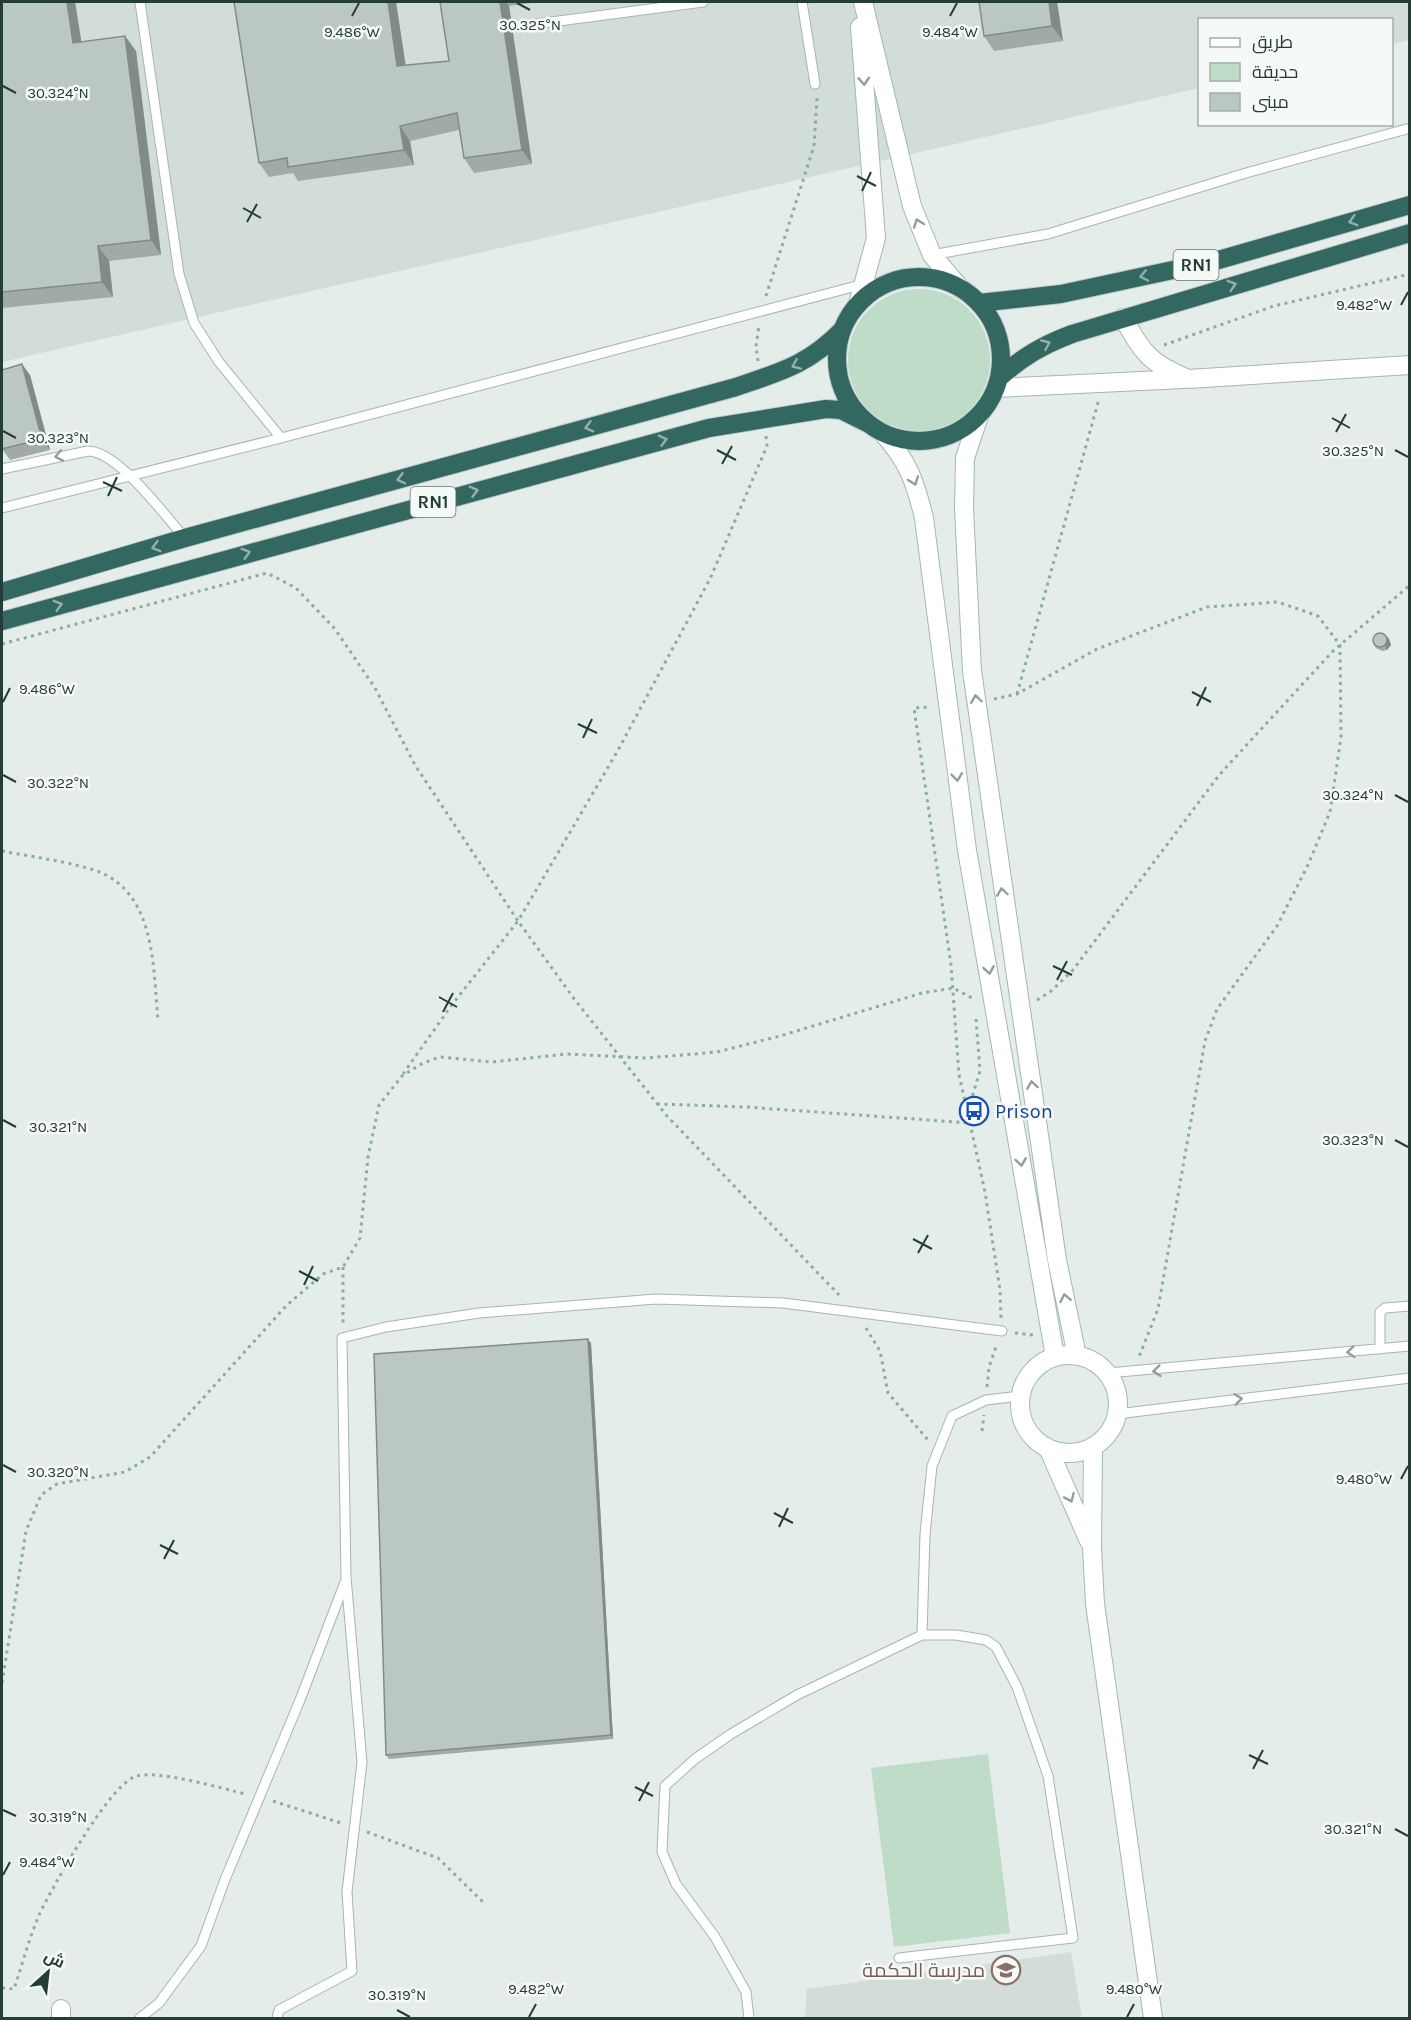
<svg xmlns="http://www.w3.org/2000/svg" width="1411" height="2020" font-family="Karla,Cairo,sans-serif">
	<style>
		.built { fill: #d2dcd8 }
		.green { fill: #bfdcc8 }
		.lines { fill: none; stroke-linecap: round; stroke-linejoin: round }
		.lane-casing { stroke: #a7b5b0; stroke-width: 11 }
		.street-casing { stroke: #a7b5b0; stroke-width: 20 }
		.secondary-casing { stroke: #a3b8b2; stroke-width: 20 }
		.highway-casing { stroke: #c2c9c7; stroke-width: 20 }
		.path { stroke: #87aea4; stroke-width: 3; stroke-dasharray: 3 4.5; stroke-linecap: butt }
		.lane { stroke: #fff; stroke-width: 9 }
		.street { stroke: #fff; stroke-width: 18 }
		.secondary { stroke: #fff; stroke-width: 18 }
		.highway { stroke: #326860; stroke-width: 18 }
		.wall { fill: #a0aba8 }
		.shaded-wall { fill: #828b88 }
		.building { fill: #bac7c3; stroke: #828b88; stroke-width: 1.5 }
		.oneway { stroke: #929e9c }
		.oneway2 { stroke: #94b0ac }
		.ticks { fill: none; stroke: #253d38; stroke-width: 2 }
		.labels { text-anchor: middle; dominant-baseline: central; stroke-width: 5; stroke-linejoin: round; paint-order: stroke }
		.shield { fill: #f5f9f7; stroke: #637571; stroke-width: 1.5 }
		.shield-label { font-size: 18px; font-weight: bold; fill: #253d38 }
		.transit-label { font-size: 20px; fill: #164399; stroke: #f5f9f7; text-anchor: start }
		.education-label { font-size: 20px; fill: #785e54; stroke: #f5f9f7; text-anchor: end }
		.ticks-label { font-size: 15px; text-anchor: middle; fill: #253d38; stroke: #f5f9f7; stroke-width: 5; stroke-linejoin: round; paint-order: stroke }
	</style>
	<rect width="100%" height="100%" fill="#e4ede9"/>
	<!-- built -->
	<path class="built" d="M 2,2 L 1409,2 L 1410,40 L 1392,44 L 1392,20 L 1200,20 L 1199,88 L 2,362 Z
		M 1071,1952 L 1082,2018 L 805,2018 L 807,1989 Z"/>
	<!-- green -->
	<path class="green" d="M848 360a71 71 0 1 1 142 0a71 71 0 1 1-142 0Z
		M 988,1754 L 1010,1933 L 894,1947 L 871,1768 Z"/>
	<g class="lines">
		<!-- lane casing -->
		<g class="lane-casing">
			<path id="lane" d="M 140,2 L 179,274 L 194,323 L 219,362 L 281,438
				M 802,2 L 815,84
				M 536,24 L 703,2
				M 932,255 L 1048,234 L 1246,173 L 1410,128
				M 2,469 L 88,451 C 118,451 165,516 185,538
				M 2,508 L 281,438 L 864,284
				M 1380,1349 L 1380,1312 L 1385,1308 L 1410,1306
				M 1108,1373 L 1410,1346
				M 1117,1414 L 1410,1378
				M 922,1635 L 925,1534 L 932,1466 L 952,1416 L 986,1400 L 1021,1396
				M 140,2018 L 159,2003 L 201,1946 L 224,1882 L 300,1700 L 345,1582
				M 277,2018 L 279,2010 L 352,1971 L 347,1892 L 362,1762 L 346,1577 L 342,1338 L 386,1327 L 479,1313 L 656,1299 L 783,1303 L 1002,1331
				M 749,2018 L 746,1992 L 715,1937 L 676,1884 L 662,1852 L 665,1786 L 695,1759 L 731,1734 L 797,1695 L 922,1635 L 956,1635 L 986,1640 L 996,1647 L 1017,1687 L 1048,1776 L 1073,1938 L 899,1958"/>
		</g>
		<!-- street casing -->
		<g class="street-casing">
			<path id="street" d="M 1123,318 C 1144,354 1149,363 1188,379 L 1410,365
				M 996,388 L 1183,379
				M 61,2009 L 61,2018"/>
		</g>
		<!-- secondary casing -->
		<g class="secondary-casing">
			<path id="secondary" d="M 863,2 L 912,206 L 932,255 L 961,289
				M 858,304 L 876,238 L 860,27
				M 979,416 L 965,458 L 964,509 L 972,671 L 1057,1260 L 1077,1356
				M 882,432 C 908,461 915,481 924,518 L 967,850 L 1055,1357
				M1020 1404a49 49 0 1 1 98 0a49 49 0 1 1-98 0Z
				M 1093,1447 L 1092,1548 L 1095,1604 L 1153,2018
				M 1048,1448 L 1089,1541"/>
		</g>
		<!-- highway casing -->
		<g class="highway-casing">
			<path id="highway" d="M837 359a82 82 0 1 1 164 0a82 82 0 1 1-164 0Z
				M 979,303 L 1061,294 L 1215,261 L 1410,205
				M 999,378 C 1022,357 1043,345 1072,334 L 1410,233
				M 2,592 L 185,538 L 736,387 C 780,372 808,365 842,330
				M 2,621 L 709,428 L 826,409 L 841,410 L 867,423"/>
		</g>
		<!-- path -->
		<path class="path" d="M 766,296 L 814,146 L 817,98
			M 1164,345 L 1274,306 L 1410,274
			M 758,361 L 756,346 L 759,326
			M 2,644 L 267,573 L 296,588 L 335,629 L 375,688 L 415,765 L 518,921 L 617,752 L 710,579 L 767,446 L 766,436
			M 1017,694 L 1099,399
			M 994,699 L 1017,694 L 1097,649 L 1207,607 L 1278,602 L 1318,616 L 1340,645 L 1341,737 L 1330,812 L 1308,865 L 1277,926 L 1217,1009 L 1205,1041 L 1158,1309 L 1139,1357
			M 2,851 C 32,857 67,861 97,871 C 156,893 153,968 158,1020
			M 1037,1000 L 1050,992 L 1073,970 L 1220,774 L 1332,652 L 1410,585
			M 976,1019 L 980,1071 L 972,1097 L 970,1123 L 985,1192 L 1000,1290 L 1001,1318
			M 403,1074 L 451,1006 L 518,921 L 575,1000 L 667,1116 L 839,1295
			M 657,1104 L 746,1107 L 970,1123 L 959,1075 L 951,965 L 914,708 L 931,707
			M 343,1267 L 343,1326
			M 866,1328 L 880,1351 L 888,1393 L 928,1440
			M 1015,1333 L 1033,1335
			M 987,1387 L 989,1367 L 997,1344
			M 982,1431 L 984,1415
			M 2,1683 L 26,1531 L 41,1495 L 57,1484 L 125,1472 L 150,1457 L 286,1306 L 323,1274 L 343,1267 L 360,1238 L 368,1157 L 379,1105 L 402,1076 L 423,1063 L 440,1057 L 492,1062 L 567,1054 L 647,1058 L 717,1052 L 780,1036 L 922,993 L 953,988 L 974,999
			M 273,1801 L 341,1823
			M 367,1832 L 438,1858 L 485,1904
			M 2,1988 L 14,1989 C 22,1965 29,1939 39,1915 C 53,1886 107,1789 134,1777 C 154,1768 223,1789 246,1794"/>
		<!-- lane -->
		<use href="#lane" class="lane"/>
		<!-- street -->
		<use href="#street" class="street"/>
		<!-- secondary -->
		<use href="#secondary" class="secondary"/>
		<!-- highway -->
		<use href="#highway" class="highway"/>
	</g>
	<!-- wall -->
	<path class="wall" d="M 2,2 L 75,2 L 81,41 L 136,51 L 161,255 L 109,261 L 113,297 L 2,308 Z
		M 234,2 L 396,2 L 405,65 L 449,61 L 440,2 L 539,2 L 509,6 L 532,164 L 474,173 L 464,158 L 459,130 L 410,141 L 414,165 L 298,181 L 293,173 L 269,177 L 259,163 Z
		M 558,2 L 572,2 L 559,3 Z
		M 1057,2 L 1063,41 L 994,51 L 984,36 Z
		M 30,375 L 50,450 L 10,460 L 2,449 Z
		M 1389,639 L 1391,645 L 1387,650 L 1382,651 L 1376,648 L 1374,645 Z
		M 591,1343 L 613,1739 L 389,1759 L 386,1755 Z"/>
	<!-- shaded-wall -->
	<path class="shaded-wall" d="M 67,2 L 75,2 L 84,58 L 73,43 Z
		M 388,2 L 396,2 L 408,80 L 397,66 Z
		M 500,2 L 506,2 L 509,6 L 532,164 L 522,150 Z
		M 1049,2 L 1057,2 L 1063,41 L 1052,26 Z
		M 125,36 L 136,51 L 161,255 L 151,240 Z
		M 400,126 L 410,141 L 414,165 L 404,150 Z
		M 98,246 L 109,261 L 113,297 L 102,282 Z
		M 22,364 L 30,375 L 50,450 L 42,439 Z
		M 1386,635 L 1389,639 L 1391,645 L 1387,650 L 1385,646 Z
		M 588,1339 L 591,1343 L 613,1739 L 611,1735 Z"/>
	<!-- building -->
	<path class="building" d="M 2,2 L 67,2 L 73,43 L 125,36 L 151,240 L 98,246 L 102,282 L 2,292 Z
		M 234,2 L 388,2 L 397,66 L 449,61 L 440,2 L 500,2 L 522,150 L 464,158 L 457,113 L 400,126 L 404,150 L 288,167 L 287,158 L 259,163 Z
		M 979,2 L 1049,2 L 1052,26 L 984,36 Z
		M 22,364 L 42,439 L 2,449 L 2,370 Z
		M1373 640a7 7 0 1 1 14 0a7 7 0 1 1-14 0Z
		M 588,1339 L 611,1735 L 386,1755 L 374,1354 Z"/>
	<!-- one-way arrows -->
	<defs><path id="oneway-chevron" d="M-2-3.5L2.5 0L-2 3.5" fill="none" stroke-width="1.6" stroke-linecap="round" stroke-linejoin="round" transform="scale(1.5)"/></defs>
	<g class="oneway">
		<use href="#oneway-chevron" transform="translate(864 81) rotate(86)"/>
		<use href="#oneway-chevron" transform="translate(918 223) rotate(-110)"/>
		<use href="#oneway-chevron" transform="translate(59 456) rotate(169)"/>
		<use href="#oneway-chevron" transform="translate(914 481) rotate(70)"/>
		<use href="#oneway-chevron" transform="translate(976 699) rotate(-98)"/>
		<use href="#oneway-chevron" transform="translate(957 777) rotate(83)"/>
		<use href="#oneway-chevron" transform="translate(1002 892) rotate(-98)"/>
		<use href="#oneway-chevron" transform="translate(989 970) rotate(80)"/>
		<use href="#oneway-chevron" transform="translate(1032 1085) rotate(-99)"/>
		<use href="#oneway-chevron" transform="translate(1021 1162) rotate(82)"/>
		<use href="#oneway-chevron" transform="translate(1065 1298) rotate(-102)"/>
		<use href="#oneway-chevron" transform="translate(1351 1352) rotate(174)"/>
		<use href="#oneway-chevron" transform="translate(1157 1371) rotate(174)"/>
		<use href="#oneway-chevron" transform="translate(1238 1399) rotate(-7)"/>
		<use href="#oneway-chevron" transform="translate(1070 1498) rotate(66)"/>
	</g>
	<g class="oneway2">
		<use href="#oneway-chevron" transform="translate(1353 221) rotate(164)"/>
		<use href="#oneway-chevron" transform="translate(1144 276) rotate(168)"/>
		<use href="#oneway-chevron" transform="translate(1232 285) rotate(-17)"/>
		<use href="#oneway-chevron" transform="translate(1046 344) rotate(-24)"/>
		<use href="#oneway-chevron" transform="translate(796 365) rotate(157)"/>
		<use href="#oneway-chevron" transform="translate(589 427) rotate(165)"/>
		<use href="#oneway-chevron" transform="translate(663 440) rotate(-15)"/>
		<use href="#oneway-chevron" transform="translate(401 479) rotate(165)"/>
		<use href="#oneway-chevron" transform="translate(474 491) rotate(-15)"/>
		<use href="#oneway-chevron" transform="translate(156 547) rotate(164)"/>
		<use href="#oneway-chevron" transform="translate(246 553) rotate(-16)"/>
		<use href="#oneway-chevron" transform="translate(58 605) rotate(-16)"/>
	</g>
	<!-- ticks -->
	<path class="ticks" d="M 517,3 L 530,10M 352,16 L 359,3M 950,16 L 957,3M 3,86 L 16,93M 857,176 L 876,186M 862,191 L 871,172M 243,208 L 261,218M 247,222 L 257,204M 1401,305 L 1408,292M 1332,418 L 1350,428M 3,431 L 16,438M 1336,432 L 1346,414M 717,450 L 736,460M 1395,450 L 1408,457M 722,464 L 732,446M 103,482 L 122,491M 108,496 L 117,477M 1192,692 L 1211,702M 3,702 L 10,688M 1197,706 L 1206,687M 578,724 L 597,733M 583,738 L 592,719M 3,775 L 16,782M 1395,795 L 1408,802M 1053,966 L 1072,975M 1057,980 L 1067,961M 439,997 L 457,1007M 443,1012 L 453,993M 3,1120 L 16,1127M 1395,1140 L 1408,1147M 913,1239 L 932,1249M 918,1253 L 928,1235M 299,1271 L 318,1281M 304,1285 L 313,1266M 3,1465 L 16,1472M 1401,1479 L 1408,1466M 774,1513 L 793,1523M 779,1527 L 788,1508M 160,1545 L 178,1554M 164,1559 L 174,1540M 1249,1755 L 1268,1764M 1253,1769 L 1263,1750M 635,1787 L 653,1796M 639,1801 L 649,1782M 3,1810 L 16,1816M 1395,1829 L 1408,1836M 3,1875 L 10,1862M 397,2010 L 410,2017M 529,2017 L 536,2004M 1127,2017 L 1134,2004"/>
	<!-- icons -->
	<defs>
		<g id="bus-ring" transform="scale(1.5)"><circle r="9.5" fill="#f5f9f7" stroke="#1a4fb4" stroke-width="1.5"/><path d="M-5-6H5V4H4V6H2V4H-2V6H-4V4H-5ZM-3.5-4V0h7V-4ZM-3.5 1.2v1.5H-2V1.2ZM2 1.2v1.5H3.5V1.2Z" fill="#1a4fb4"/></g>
		<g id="school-ring" transform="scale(1.5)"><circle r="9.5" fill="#f5f9f7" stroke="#8d6e63" stroke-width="1.5"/><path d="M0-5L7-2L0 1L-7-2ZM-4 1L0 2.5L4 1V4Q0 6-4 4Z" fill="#8d6e63"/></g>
	</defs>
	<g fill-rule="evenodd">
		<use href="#bus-ring" x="974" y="1111"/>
		<use href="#school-ring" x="1006" y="1970"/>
	</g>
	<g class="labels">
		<!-- shield labels -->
		<g class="shield">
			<rect x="1173.5" y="250" width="45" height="30" rx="4.5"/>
			<rect x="410.5" y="487" width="45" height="30" rx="4.5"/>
		</g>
		<g class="shield-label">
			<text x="1196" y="265">RN1</text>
			<text x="433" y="502">RN1</text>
		</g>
		<!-- transit labels -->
		<g class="transit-label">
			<text x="995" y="1111">Prison</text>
		</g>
		<!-- education labels -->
		<g class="education-label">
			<text x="985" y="1970">مدرسة الحكمة</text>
		</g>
	</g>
	<g class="ticks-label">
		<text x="530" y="30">30.325°N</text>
		<text x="352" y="37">9.486°W</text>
		<text x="950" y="37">9.484°W</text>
		<text x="58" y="98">30.324°N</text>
		<text x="1364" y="310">9.482°W</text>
		<text x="58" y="443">30.323°N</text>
		<text x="1353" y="456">30.325°N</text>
		<text x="47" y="694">9.486°W</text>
		<text x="58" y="788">30.322°N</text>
		<text x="1353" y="800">30.324°N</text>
		<text x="58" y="1132">30.321°N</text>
		<text x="1353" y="1145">30.323°N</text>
		<text x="58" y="1477">30.320°N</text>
		<text x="1364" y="1484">9.480°W</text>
		<text x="58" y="1822">30.319°N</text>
		<text x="1353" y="1834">30.321°N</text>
		<text x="47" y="1867">9.484°W</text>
		<text x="536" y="1994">9.482°W</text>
		<text x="1134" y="1994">9.480°W</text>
		<text x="397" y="2000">30.319°N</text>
	</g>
	<!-- border -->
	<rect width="1411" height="2020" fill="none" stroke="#253d38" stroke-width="6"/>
	<!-- legend -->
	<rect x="1198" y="18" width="195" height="108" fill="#f5f9f7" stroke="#a2aeab" stroke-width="1.5"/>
	<rect x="1210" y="38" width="30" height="9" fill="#ffffff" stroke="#a2aeab" stroke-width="1.5"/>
	<text x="1252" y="48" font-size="18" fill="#253d38">طريق</text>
	<rect x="1210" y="63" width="30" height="18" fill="#bfdcc8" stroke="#a2aeab" stroke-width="1.5"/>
	<text x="1252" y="78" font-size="18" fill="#253d38">حديقة</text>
	<rect x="1210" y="93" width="30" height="18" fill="#bac7c3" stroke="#a2aeab" stroke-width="1.5"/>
	<text x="1252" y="108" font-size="18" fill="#253d38">مبنى</text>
	<!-- north arrow -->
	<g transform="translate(48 1972) rotate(27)" stroke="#f5f9f7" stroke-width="4.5" paint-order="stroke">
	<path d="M0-4.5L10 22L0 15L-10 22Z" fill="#253d38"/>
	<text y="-9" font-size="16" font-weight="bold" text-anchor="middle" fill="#253d38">ش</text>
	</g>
</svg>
